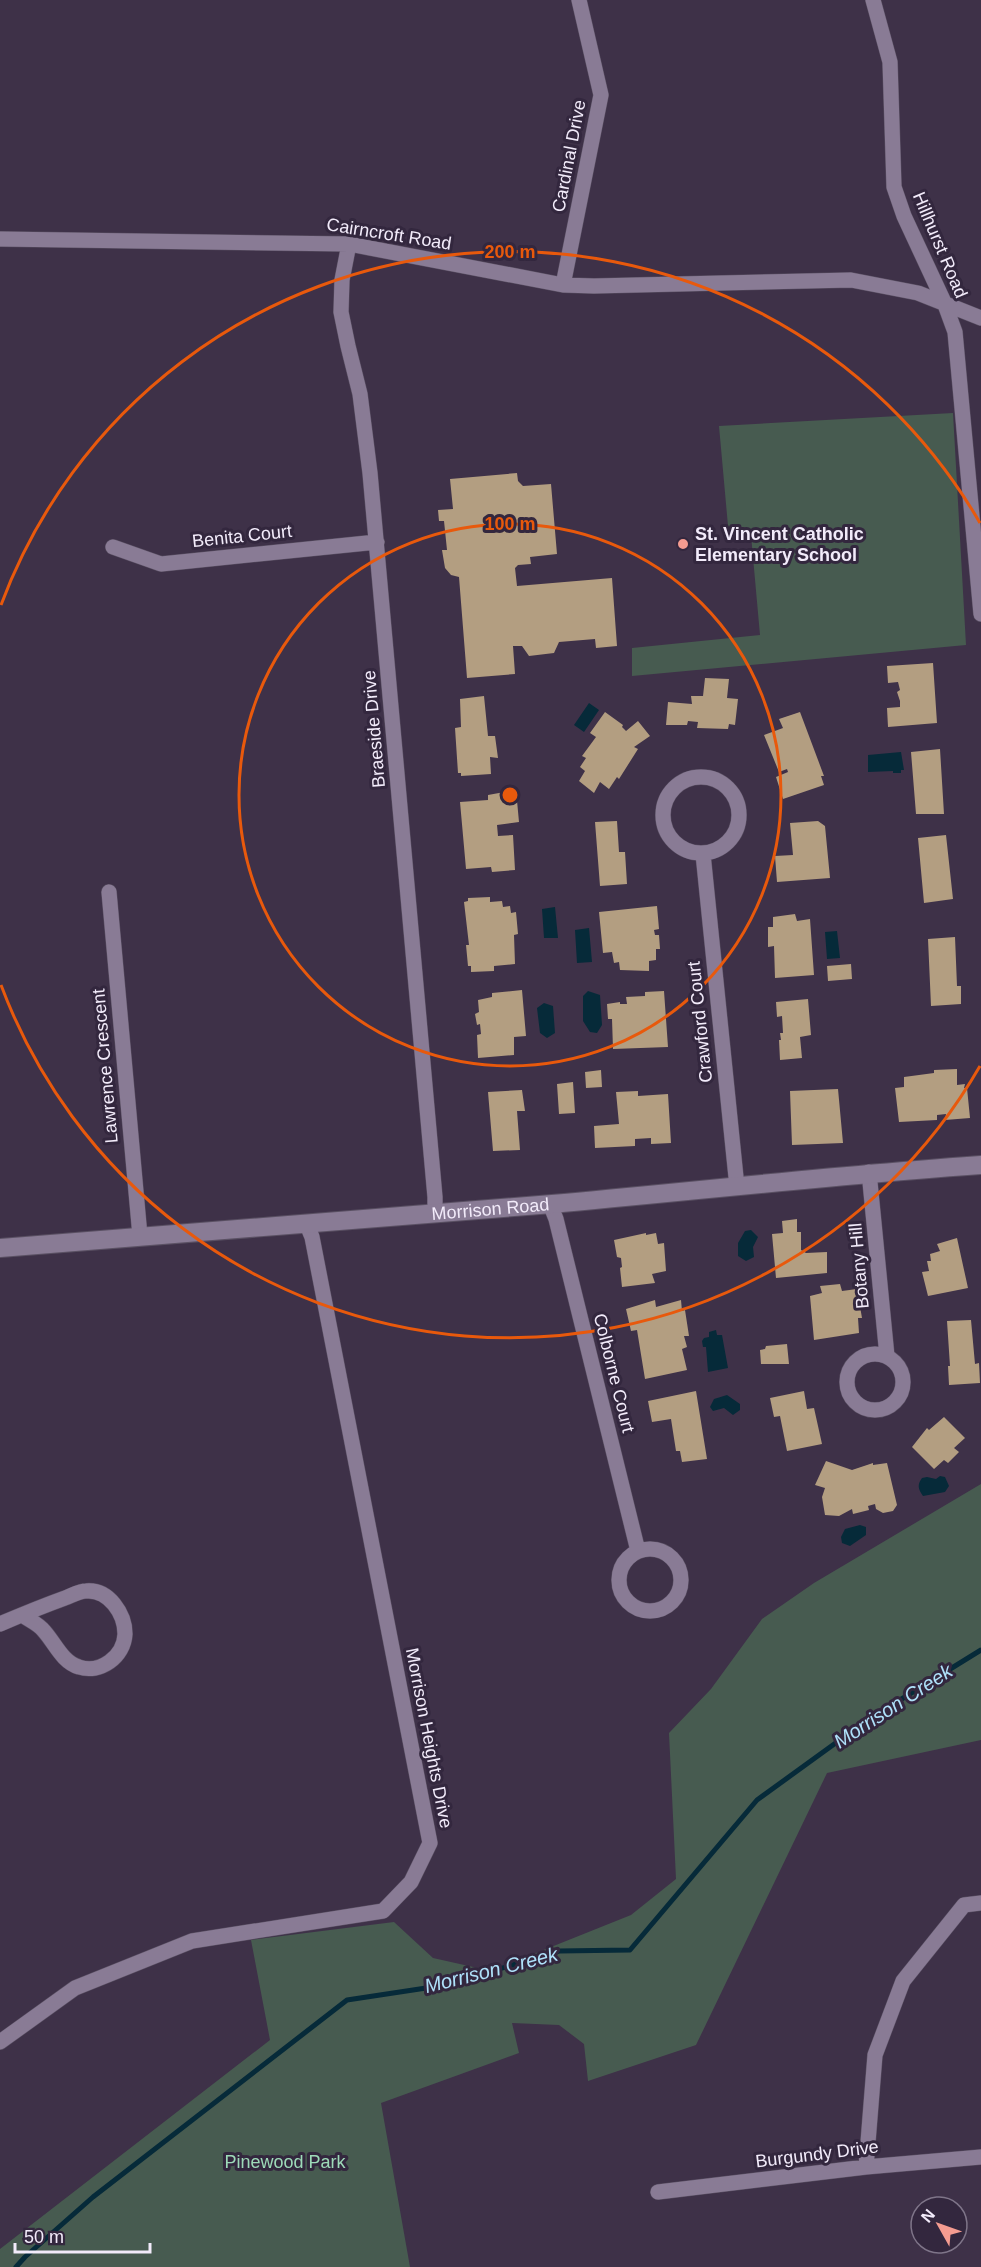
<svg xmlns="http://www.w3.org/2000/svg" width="981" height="2267" font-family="Helvetica,sans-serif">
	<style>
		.green { fill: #475b50 }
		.water { fill: #062a39 }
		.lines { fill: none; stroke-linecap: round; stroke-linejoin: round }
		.stream { stroke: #062a39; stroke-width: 5 }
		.building { fill: #b39e81 }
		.minor-casing { stroke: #5a5063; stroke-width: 16 }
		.tertiary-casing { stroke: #5a5063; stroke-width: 20 }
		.minor { stroke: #897b95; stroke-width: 15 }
		.tertiary { stroke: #897b95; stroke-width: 18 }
		.ring { fill: none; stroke: #e8590c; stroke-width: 3 }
		.poi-dot { fill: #f59c91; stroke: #33273e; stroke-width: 2 }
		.labels { text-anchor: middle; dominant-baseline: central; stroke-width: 6; stroke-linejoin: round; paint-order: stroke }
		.street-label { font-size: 18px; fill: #f2ebfa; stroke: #33273e }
		.poi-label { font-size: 18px; font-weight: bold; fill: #f2ebfa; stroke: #33273e; text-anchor: start }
		.park-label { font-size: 18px; fill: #9ddab8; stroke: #33273e }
		.water-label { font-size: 20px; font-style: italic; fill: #afe1fa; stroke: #33273e }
		.centre { fill: #e8590c; stroke: #33273e; stroke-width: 3 }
		.ring-label { font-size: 18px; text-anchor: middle; font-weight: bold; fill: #e8590c; stroke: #33273e; stroke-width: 6; stroke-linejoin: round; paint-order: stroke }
	</style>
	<rect width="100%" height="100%" fill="#3e3148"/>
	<!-- green -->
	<path class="green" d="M 953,413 L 966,645 L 632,676 L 632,648 L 760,635 L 751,535 L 729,537 L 719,426 Z
		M 981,1484 L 981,1740 L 827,1773 L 696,2045 L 588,2081 L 584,2044 L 559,2025 L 512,2023 L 519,2053 L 381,2103 L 410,2267 L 0,2267 L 0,2249 L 270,2040 L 251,1940 L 394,1922 L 433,1958 L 491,1971 L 631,1915 L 676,1879 L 669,1733 L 711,1689 L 762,1619 L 814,1583 Z"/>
	<!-- water -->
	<path class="water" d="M 589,703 L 599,710 L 584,732 L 574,725 Z
		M 901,752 L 904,770 L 901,770 L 901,773 L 893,773 L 893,771 L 868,772 L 868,755 Z
		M 555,907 L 558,938 L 544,938 L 542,909 Z
		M 589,928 L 592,962 L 577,963 L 575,930 Z
		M 837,931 L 840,958 L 827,959 L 825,932 Z
		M 588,991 L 600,995 L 602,1025 L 597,1033 L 590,1032 L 583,1021 L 583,996 Z
		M 544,1003 L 553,1006 L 555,1033 L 547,1038 L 540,1033 L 537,1008 Z
		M 751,1230 L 758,1237 L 753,1247 L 754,1257 L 746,1261 L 738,1256 L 738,1243 L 745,1231 Z
		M 716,1330 L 717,1335 L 722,1335 L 728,1368 L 708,1372 L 706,1347 L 703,1347 L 702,1341 L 704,1338 L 709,1337 L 709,1332 Z
		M 727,1395 L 740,1404 L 740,1410 L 733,1415 L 724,1408 L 713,1411 L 710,1407 L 714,1399 Z
		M 940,1476 L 945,1477 L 949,1486 L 945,1492 L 923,1496 C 918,1489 917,1485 922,1478 L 927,1477 L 936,1479 Z
		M 860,1525 L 866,1527 L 866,1535 L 850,1546 L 842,1543 L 841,1537 L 845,1529 Z"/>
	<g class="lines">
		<!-- stream -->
		<path class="stream" d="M 16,2267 L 25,2257 L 93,2197 L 347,2000 L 446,1985 L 559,1951 L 630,1950 L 757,1800 L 866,1721 L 981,1650"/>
	</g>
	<!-- building -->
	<path class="building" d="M 517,473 L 518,481 L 523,486 L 551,484 L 557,554 L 530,557 L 531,564 L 518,565 L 515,568 L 517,586 L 612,578 L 617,646 L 596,648 L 595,639 L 559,642 L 554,653 L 529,656 L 522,646 L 513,646 L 515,674 L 467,678 L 459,577 L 451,575 L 445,568 L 442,550 L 447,550 L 444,521 L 439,521 L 438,510 L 453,509 L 450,479 Z
		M 933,663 L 937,723 L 888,727 L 887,708 L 900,707 L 900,701 L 897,692 L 900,690 L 898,682 L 888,683 L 887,666 Z
		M 705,678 L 729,679 L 727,698 L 738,699 L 735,725 L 729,724 L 728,729 L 697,728 L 698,722 L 688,721 L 687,725 L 666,725 L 668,702 L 692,704 L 691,696 L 703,696 Z
		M 484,696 L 488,736 L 495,736 L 498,758 L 490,757 L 491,774 L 461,776 L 461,773 L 458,773 L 455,728 L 461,727 L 460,699 Z
		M 605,712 L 623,725 L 622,727 L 626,731 L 638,721 L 650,736 L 634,747 L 638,749 L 619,779 L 617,777 L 609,789 L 600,782 L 594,793 L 579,781 L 585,771 L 580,767 L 586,758 L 582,756 L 596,737 L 590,733 Z
		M 800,712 L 824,776 L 821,776 L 824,785 L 783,799 L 776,777 L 788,772 L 787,769 L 779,772 L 764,735 L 783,728 L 779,719 Z
		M 940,749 L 944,814 L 916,814 L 911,752 Z
		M 516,790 L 519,822 L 497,825 L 498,836 L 513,835 L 515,870 L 492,872 L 491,867 L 466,869 L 460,802 L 488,800 L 488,795 Z
		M 617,821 L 619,852 L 625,852 L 627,884 L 600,886 L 595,822 Z
		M 818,821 L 825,826 L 830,878 L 777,882 L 775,856 L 793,855 L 790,823 Z
		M 946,835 L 953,899 L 924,903 L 918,838 Z
		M 490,897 L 490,902 L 502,901 L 503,907 L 510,906 L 511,913 L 516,912 L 518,934 L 514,935 L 515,964 L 494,966 L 494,971 L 471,972 L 471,966 L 468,966 L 466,945 L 469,945 L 464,902 L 468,901 L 468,898 Z
		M 657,906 L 659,929 L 654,930 L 655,935 L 659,935 L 660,949 L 656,949 L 656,960 L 649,961 L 649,971 L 620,970 L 619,962 L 614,963 L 612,952 L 603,953 L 599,912 Z
		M 795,914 L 797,921 L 810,919 L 814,975 L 775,978 L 774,946 L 768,947 L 768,927 L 773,927 L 773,917 Z
		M 955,937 L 957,986 L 961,986 L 961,1004 L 931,1006 L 928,939 Z
		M 851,964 L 852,979 L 828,981 L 827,966 Z
		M 522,990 L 526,1036 L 514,1037 L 514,1055 L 478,1058 L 477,1035 L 481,1034 L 480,1024 L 477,1025 L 475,1014 L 479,1012 L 478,1000 L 492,997 L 492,993 Z
		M 664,991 L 668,1047 L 613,1049 L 612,1019 L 608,1019 L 607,1004 L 620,1002 L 620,1004 L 627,1004 L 626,997 L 645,996 L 645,992 Z
		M 808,999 L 811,1035 L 800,1037 L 802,1058 L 780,1060 L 779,1040 L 781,1040 L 780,1033 L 783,1033 L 782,1016 L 777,1017 L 776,1002 Z
		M 957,1069 L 957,1085 L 965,1084 L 964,1088 L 967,1088 L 970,1118 L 945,1120 L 946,1114 L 937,1115 L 937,1120 L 899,1122 L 895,1088 L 904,1087 L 904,1077 L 934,1073 L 934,1070 Z
		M 601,1070 L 602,1087 L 586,1088 L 585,1072 Z
		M 573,1082 L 575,1113 L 559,1114 L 557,1084 Z
		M 838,1089 L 843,1143 L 792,1145 L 790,1091 Z
		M 522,1090 L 525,1111 L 517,1111 L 520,1150 L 493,1151 L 488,1092 Z
		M 638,1091 L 638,1096 L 668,1094 L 671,1143 L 651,1144 L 651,1138 L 635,1139 L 635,1146 L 595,1148 L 594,1126 L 619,1124 L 616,1092 Z
		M 797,1219 L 797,1232 L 801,1232 L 801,1250 L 806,1253 L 827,1252 L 827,1273 L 776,1278 L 772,1234 L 783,1233 L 782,1221 Z
		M 646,1233 L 646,1235 L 656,1233 L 658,1244 L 664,1243 L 666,1271 L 652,1274 L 655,1283 L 622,1287 L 620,1268 L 622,1267 L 621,1258 L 617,1257 L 614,1240 Z
		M 957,1238 L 968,1288 L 928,1296 L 922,1272 L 929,1271 L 927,1261 L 931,1261 L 930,1254 L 940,1251 L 937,1244 Z
		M 840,1284 L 842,1291 L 857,1289 L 862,1318 L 858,1318 L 859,1333 L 814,1340 L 810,1296 L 822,1293 L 820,1286 Z
		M 655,1300 L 656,1307 L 681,1300 L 682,1311 L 685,1310 L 689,1336 L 684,1336 L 687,1347 L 682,1349 L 687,1370 L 645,1379 L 637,1330 L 631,1331 L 626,1309 Z
		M 971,1320 L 975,1364 L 979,1363 L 980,1383 L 949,1385 L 948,1366 L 950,1366 L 947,1321 Z
		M 787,1344 L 789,1364 L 761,1364 L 760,1350 L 765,1349 L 766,1346 Z
		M 696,1391 L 707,1459 L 682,1462 L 680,1451 L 676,1451 L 671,1419 L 652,1422 L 648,1401 Z
		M 804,1391 L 807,1409 L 814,1408 L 822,1444 L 787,1451 L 780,1416 L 774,1417 L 770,1398 Z
		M 944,1417 L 965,1438 L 954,1448 L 959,1452 L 948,1463 L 944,1460 L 934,1469 L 912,1447 L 927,1428 L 929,1430 Z
		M 826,1461 L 852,1470 L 873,1463 L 873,1465 L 887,1463 L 897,1505 L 893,1511 L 883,1513 L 876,1509 L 875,1504 L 868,1506 L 869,1510 L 853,1514 L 852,1509 L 839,1516 L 825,1515 L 822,1497 L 825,1488 L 815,1485 Z"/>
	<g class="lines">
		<!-- minor casing -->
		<g class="minor-casing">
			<path id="minor" d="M 873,0 L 890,62 L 894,187 L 904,216 L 944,302 L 955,332 L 981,614
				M 0,239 L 349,244 L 563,285 L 594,286 L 851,280 L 918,293 L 981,318
				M 349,244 L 342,280 L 341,312 L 348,346 L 360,394 L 370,473 L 435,1197 L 435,1213
				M 563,285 L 601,95 L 579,0
				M 113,547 L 161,564 L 377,542
				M663 815a38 38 0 1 1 76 0a38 38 0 1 1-76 0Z
				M 703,854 L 737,1187
				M 109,892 L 140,1236
				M 869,1172 L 887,1356
				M 550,1204 L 556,1219 L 638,1551
				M847 1382a28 28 0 1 1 56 0a28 28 0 1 1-56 0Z
				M619 1580a31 31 0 1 1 62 0a31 31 0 1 1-62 0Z
				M 0,1624 C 21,1615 43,1606 65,1598 C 71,1596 79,1591 86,1591 C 109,1589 125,1614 125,1634 C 124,1657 100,1674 79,1667 C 62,1662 55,1643 44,1631 C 39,1624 29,1620 22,1615
				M 0,2042 L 75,1988 L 192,1941 L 383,1911 L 411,1882 L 430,1843 L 312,1237 L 307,1225
				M 866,2167 L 875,2055 L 903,1981 L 964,1905 L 981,1903
				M 658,2192 L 866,2167 L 981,2157"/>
		</g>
		<!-- tertiary casing -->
		<g class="tertiary-casing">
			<g id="tertiary">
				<path id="s1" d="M 0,1248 C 184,1232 368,1220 552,1204 C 695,1191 838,1175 981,1165"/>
			</g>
		</g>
		<!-- minor -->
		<use href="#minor" class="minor"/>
		<!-- tertiary -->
		<use href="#tertiary" class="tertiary"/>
	</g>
	<!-- distance rings -->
	<g class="ring">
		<circle cx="510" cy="795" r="271"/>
		<path d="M980 1066A543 543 0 0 1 1 985M1 605A543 543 0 0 1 980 523"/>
	</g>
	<!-- markers -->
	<circle class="poi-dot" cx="683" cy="544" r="6"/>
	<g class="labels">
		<!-- street labels -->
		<g class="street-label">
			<text transform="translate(569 156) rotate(-79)">Cardinal Drive</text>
			<text transform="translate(389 234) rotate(9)">Cairncroft Road</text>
			<text transform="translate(940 245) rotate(67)">Hillhurst Road</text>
			<text transform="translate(242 536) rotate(-6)">Benita Court</text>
			<text transform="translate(374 729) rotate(-95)">Braeside Drive</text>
			<text transform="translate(700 1022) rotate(-96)">Crawford Court</text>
			<text transform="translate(105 1066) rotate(-95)">Lawrence Crescent</text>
			<text stroke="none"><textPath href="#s1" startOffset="492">Morrison Road</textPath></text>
			<text transform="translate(859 1266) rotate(-95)">Botany Hill</text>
			<text transform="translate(614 1373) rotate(76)">Colborne Court</text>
			<text transform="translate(429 1738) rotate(79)">Morrison Heights Drive</text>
			<text transform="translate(817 2154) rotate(-7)">Burgundy Drive</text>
		</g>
		<!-- poi labels -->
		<g class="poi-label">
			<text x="695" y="534">St. Vincent Catholic<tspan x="695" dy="21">Elementary School</tspan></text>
		</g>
		<!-- park labels -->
		<g class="park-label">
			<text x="285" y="2162">Pinewood Park</text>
		</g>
		<!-- water labels -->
		<g class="water-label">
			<text transform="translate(893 1706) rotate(-33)">Morrison Creek</text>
			<text transform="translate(491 1970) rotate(-14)">Morrison Creek</text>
		</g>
	</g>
	<circle cx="510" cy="795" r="9" class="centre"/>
	<g class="ring-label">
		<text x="510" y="258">200 m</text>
		<text x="510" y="530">100 m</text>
	</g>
	<!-- north arrow -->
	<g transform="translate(939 2225) rotate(310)"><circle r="28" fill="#33273e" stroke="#7f7589" stroke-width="1.5"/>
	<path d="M0-4.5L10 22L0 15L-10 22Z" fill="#f59c91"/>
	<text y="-9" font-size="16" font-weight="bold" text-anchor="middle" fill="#f2ebfa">N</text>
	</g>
	<!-- scale -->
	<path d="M15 2243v9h135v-9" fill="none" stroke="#f2ebfa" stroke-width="3"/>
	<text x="24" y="2243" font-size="18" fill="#f2ebfa" stroke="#33273e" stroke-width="4.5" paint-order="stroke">50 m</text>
</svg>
